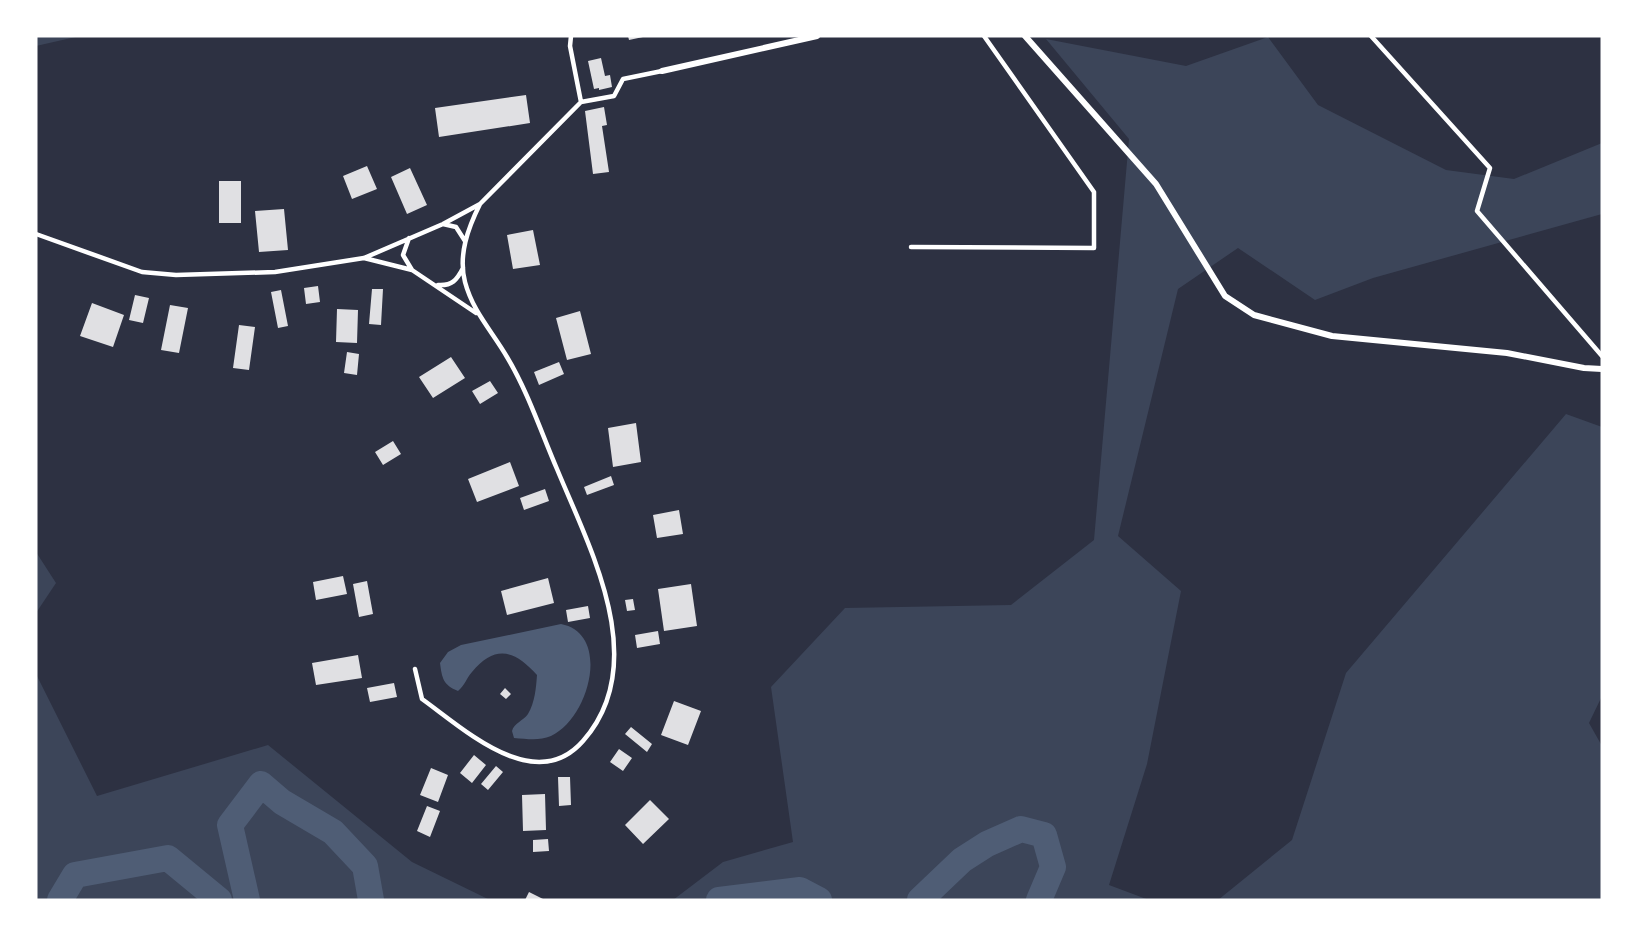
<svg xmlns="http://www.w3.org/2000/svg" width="1638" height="936" font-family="'Nunito Sans',sans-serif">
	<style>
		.green { fill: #3c4559 }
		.water { fill: #4f5d75 }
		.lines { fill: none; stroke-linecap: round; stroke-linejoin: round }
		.river { stroke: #4f5d75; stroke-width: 26 }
		.building { fill: #e0e0e3 }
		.service { stroke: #fff; stroke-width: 4.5 }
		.minor { stroke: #fff; stroke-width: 6 }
	</style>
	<rect width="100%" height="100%" fill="#2d3142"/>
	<!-- green -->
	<path class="green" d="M 36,36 L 80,36 L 36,46 Z
		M 1268,37 L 1318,105 L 1446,170 L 1514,179 L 1602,143 L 1602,214 L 1373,278 L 1315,300 L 1238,248 L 1178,289 L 1118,536 L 1181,591 L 1147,764 L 1109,885 L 1149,900 L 673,900 L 723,862 L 793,842 L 771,687 L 845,608 L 1011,605 L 1094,540 L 1129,139 L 1046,39 L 1186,66 Z
		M 1566,414 L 1602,427 L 1602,696 L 1589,723 L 1602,746 L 1602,900 L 1218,900 L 1292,840 L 1346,673 Z
		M 36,552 L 56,583 L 36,613 Z
		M 36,674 L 97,796 L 268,745 L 412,862 L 490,900 L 36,900 Z"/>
	<!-- water -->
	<path class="water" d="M 561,624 C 612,634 589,719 551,736 C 539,741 528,739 514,738 L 512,731 C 514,723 523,721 528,714 C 535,702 536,688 537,675 C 515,650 495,644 472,672 C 466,679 465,685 458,691 C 443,685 442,678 440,663 L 448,652 L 461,645 Z"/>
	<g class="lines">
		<!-- river -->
		<path class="river" d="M 60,900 L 75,875 L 168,858 L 219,900
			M 247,900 L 230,825 L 261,784 L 282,802 L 333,832 L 365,866 L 371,900
			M 719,900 L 800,890 L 819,900
			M 920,900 L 962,860 L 987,844 L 1021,829 L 1044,835 L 1053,867 L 1039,900"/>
	</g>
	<!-- building -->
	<path class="building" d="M 628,36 L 643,36 L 643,37 L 629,40 Z
		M 601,58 L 605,76 L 610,75 L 612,87 L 599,90 L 599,88 L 594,89 L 588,61 Z
		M 526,95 L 530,123 L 439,137 L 435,108 Z
		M 604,107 L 607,125 L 602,126 L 609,172 L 593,174 L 585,111 Z
		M 367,166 L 377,189 L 352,199 L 343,176 Z
		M 410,168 L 427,205 L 407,214 L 391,177 Z
		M 219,181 L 241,181 L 241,223 L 219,223 Z
		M 284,209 L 288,250 L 259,252 L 255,211 Z
		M 533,230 L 540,265 L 513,269 L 507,235 Z
		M 318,286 L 320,302 L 306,304 L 304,288 Z
		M 372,289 L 383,289 L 381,325 L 369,324 Z
		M 281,290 L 288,326 L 278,328 L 271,292 Z
		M 135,295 L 149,298 L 143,323 L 129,320 Z
		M 92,303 L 124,315 L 113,347 L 80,336 Z
		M 170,305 L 188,308 L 179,353 L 161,350 Z
		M 337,309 L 358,310 L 357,343 L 336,342 Z
		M 580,311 L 591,354 L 567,360 L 556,318 Z
		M 239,325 L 255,327 L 249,370 L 233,368 Z
		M 347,352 L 359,354 L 357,375 L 344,373 Z
		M 451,357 L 465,378 L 433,398 L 419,377 Z
		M 559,362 L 564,374 L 539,385 L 534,372 Z
		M 490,381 L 498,393 L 480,404 L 472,391 Z
		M 636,423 L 641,462 L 613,467 L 608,428 Z
		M 393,441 L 401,454 L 383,465 L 375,452 Z
		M 510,462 L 519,486 L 477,502 L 468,479 Z
		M 611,476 L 614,485 L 587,495 L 584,487 Z
		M 545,489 L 549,501 L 524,510 L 520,498 Z
		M 679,510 L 683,534 L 657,538 L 653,515 Z
		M 343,576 L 347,594 L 316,600 L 313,582 Z
		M 548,578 L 554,603 L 507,615 L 501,591 Z
		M 367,581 L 373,614 L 359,617 L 353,584 Z
		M 691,584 L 697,626 L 664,631 L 658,589 Z
		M 633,599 L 635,610 L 627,611 L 625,600 Z
		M 588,606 L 590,618 L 568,622 L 566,610 Z
		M 658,631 L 660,644 L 637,648 L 635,635 Z
		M 358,655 L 362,678 L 316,685 L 312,663 Z
		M 394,683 L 397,697 L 370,702 L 367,688 Z
		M 505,688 L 511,694 L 506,699 L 500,694 Z
		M 674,701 L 701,711 L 688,745 L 661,735 Z
		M 631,727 L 652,744 L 647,752 L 625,734 Z
		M 619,749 L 632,758 L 623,771 L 610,762 Z
		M 474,755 L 486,765 L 472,783 L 460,773 Z
		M 496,766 L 503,772 L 488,790 L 481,784 Z
		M 431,768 L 448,775 L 438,802 L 420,795 Z
		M 558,777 L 570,777 L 571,805 L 559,806 Z
		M 545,794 L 546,830 L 523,831 L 522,795 Z
		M 650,800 L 669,819 L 643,844 L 625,825 Z
		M 427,806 L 440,811 L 430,837 L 417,831 Z
		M 548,839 L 549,851 L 533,852 L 533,840 Z
		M 529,892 L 545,900 L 525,900 Z"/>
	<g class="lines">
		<!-- service -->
		<path class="service" d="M 571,36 L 570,46 L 581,102
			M 1371,36 L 1490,168 L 1477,211 L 1602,356
			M 443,224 L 456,227 L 465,241
			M 36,234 L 142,272 L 176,275 L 275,272 L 364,258 L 443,224 L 480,204 L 581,102 L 614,96 L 623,79 L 662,71
			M 409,238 L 403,255 L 412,270
			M 911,247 L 1094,248 L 1094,192 L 984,36
			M 364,258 L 412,270 L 476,313
			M 438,285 C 452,286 457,280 463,268
			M 415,669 L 422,699 C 464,729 535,796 583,741 C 652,663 590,549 557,469 C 541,432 528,392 507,357 C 492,331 473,312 465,282 C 458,255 468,228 480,204"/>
		<!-- minor -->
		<path class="minor" d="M 1025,36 L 1156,184 L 1225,296 L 1254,315 L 1332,336 L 1507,353 L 1584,368 L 1602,369
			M 662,71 L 817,36"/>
	</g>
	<!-- border -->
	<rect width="1638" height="936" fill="none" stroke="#ffffff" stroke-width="75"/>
</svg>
